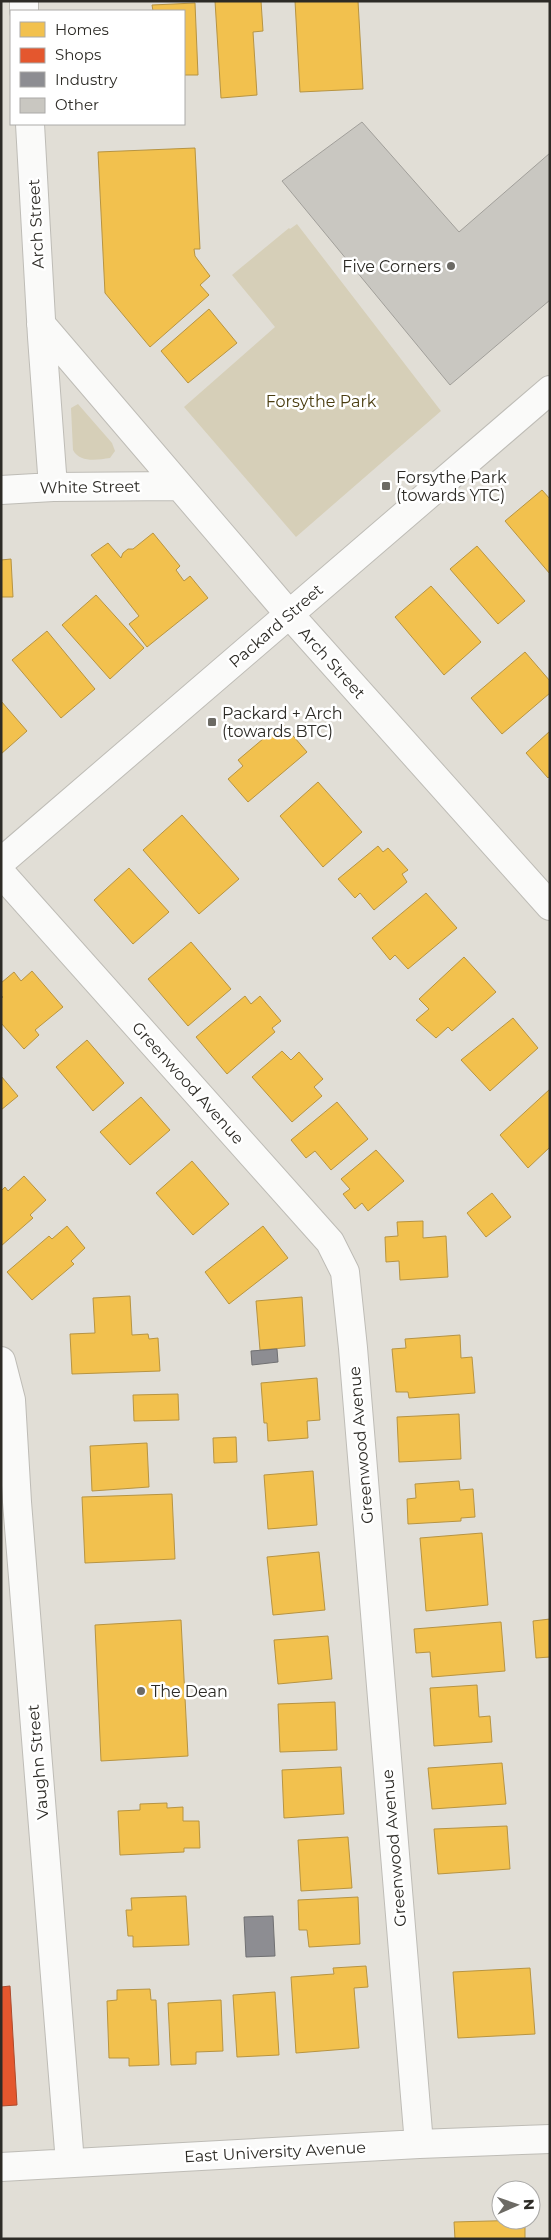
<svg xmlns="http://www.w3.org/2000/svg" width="551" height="2240" font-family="Montserrat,sans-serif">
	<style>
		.green { fill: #d6cfb8 }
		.homes { fill: #f2c14e; stroke: #b79442 }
		.shops { fill: #e4572e; stroke: #ad4a2c }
		.industry { fill: #8d8d92; stroke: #707072 }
		.building { fill: #c9c7c1; stroke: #a19f9a }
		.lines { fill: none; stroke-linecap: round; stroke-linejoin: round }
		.minor-casing { stroke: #bebcb6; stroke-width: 30 }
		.secondary-casing { stroke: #bebcb6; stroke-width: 30 }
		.minor { stroke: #fafaf9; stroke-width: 28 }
		.secondary { stroke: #fafaf9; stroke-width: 28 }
		.poi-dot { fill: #6c6a64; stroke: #fff; stroke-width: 2 }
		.labels { text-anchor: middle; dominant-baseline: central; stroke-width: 5; stroke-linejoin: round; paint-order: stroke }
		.street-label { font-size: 16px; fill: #2d2b26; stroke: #fff }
		.poi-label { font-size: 16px; fill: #2d2b26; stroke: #fff; text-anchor: start }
		.park-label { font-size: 16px; fill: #4a3d10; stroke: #fff }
	</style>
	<rect width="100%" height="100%" fill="#e1ded6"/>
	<!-- green -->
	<path class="green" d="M 297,224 L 441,411 L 296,537 L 184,407 L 275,327 L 232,275 L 289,228 L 290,229 Z
		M 78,404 L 112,443 L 115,451 L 110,458 C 97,460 80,463 73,450 L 71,408 Z"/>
	<!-- homes -->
	<path class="homes" d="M 215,1 L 261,1 L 263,31 L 253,32 L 257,95 L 221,98 Z
		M 295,1 L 358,1 L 363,89 L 300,92 Z
		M 195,3 L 198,75 L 184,75 L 184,11 L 153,11 L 152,5 Z
		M 195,148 L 200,249 L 194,249 L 195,256 L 210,276 L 200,285 L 209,295 L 150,347 L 105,293 L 98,152 Z
		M 209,309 L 237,343 L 188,383 L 161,351 Z
		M 542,490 L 550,499 L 550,574 L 505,521 Z
		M 153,533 L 180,566 L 176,570 L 184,581 L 190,576 L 208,598 L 147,647 L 129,624 L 139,616 L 91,555 L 108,543 L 121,558 L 123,553 L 128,549 L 133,549 Z
		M 477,546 L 525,601 L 498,624 L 450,569 Z
		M 11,559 L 13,597 L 1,597 L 1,560 Z
		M 431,586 L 481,642 L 444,675 L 395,617 Z
		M 96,595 L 144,648 L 110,679 L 62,625 Z
		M 47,631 L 95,689 L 61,718 L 12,660 Z
		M 525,652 L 550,681 L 550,693 L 502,734 L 471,698 Z
		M 1,701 L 27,731 L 1,754 Z
		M 282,723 L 307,752 L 248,802 L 228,779 L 243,766 L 238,760 Z
		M 550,731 L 550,776 L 548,778 L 526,753 Z
		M 318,782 L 362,832 L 323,867 L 280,816 Z
		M 182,815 L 239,879 L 199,914 L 143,850 Z
		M 378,846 L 383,852 L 388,848 L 408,870 L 402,874 L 407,882 L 374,910 L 360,893 L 355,898 L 338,879 Z
		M 129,868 L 169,912 L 133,944 L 94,900 Z
		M 426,893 L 457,928 L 408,969 L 395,955 L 390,960 L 372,938 Z
		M 191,942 L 231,989 L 188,1026 L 148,979 Z
		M 464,957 L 496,992 L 452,1031 L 448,1027 L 436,1038 L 416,1020 L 429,1009 L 419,999 Z
		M 32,971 L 63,1007 L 35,1030 L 39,1035 L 24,1049 L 1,1023 L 1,999 L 3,997 L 1,995 L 1,983 L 14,972 L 21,981 Z
		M 245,996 L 251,1004 L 260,996 L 281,1021 L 272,1028 L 275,1032 L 227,1074 L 196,1037 Z
		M 513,1018 L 538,1048 L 490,1091 L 461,1060 Z
		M 87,1040 L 124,1083 L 93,1111 L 56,1067 Z
		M 282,1051 L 291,1060 L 299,1052 L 323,1079 L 314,1087 L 322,1096 L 292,1122 L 252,1077 Z
		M 1,1076 L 18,1096 L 1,1110 Z
		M 550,1089 L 550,1147 L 528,1168 L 500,1135 Z
		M 141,1097 L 170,1130 L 130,1165 L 100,1132 Z
		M 337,1102 L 368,1139 L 331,1170 L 315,1151 L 306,1158 L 291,1140 Z
		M 376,1150 L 404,1181 L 368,1211 L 362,1203 L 355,1209 L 343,1194 L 350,1189 L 341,1179 Z
		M 192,1161 L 229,1204 L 193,1235 L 156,1193 Z
		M 24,1176 L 46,1200 L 30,1215 L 33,1218 L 1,1246 L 1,1191 L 5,1187 L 8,1191 Z
		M 492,1193 L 511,1217 L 486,1237 L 467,1213 Z
		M 423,1221 L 423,1238 L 446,1236 L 448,1277 L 400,1280 L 399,1261 L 386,1262 L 385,1237 L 398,1236 L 397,1222 Z
		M 67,1226 L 85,1248 L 71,1261 L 74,1264 L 32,1300 L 7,1272 L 49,1236 L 52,1239 Z
		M 263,1226 L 288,1258 L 229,1304 L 205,1272 Z
		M 130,1296 L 132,1335 L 148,1334 L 149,1339 L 158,1338 L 160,1371 L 72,1374 L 70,1334 L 95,1333 L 93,1298 Z
		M 302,1297 L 305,1346 L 260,1350 L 256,1301 Z
		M 460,1335 L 461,1358 L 472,1357 L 475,1393 L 409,1398 L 408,1392 L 396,1392 L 392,1349 L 406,1348 L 405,1339 Z
		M 317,1378 L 320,1420 L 307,1421 L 308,1438 L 268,1441 L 267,1423 L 264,1423 L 261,1383 Z
		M 178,1394 L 179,1420 L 134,1421 L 133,1395 Z
		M 459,1414 L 461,1459 L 399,1462 L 397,1417 Z
		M 236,1437 L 237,1462 L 214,1463 L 213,1438 Z
		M 147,1443 L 149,1487 L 92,1491 L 90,1446 Z
		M 313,1471 L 317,1525 L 268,1529 L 264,1475 Z
		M 459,1481 L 460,1490 L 473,1489 L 475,1517 L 461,1518 L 461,1521 L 408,1524 L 407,1499 L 416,1498 L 415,1484 Z
		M 172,1494 L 175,1559 L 85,1563 L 82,1497 Z
		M 482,1533 L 488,1605 L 426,1611 L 420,1538 Z
		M 319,1552 L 325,1610 L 273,1615 L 267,1557 Z
		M 550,1619 L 550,1657 L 536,1658 L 533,1621 Z
		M 181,1620 L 188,1756 L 101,1761 L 95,1625 Z
		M 501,1622 L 505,1671 L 432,1677 L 430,1652 L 416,1653 L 414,1629 Z
		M 328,1636 L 332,1679 L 278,1684 L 274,1640 Z
		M 477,1685 L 479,1717 L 490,1716 L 492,1742 L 434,1746 L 430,1688 Z
		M 335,1702 L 337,1750 L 280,1752 L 278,1704 Z
		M 502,1763 L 506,1804 L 432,1809 L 428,1768 Z
		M 341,1767 L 344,1814 L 284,1818 L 282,1770 Z
		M 167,1803 L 167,1808 L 183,1807 L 183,1821 L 199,1821 L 200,1848 L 184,1848 L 184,1852 L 120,1855 L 118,1811 L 140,1810 L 140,1804 Z
		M 507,1826 L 510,1869 L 438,1874 L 434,1829 Z
		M 348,1837 L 352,1888 L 301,1891 L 298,1840 Z
		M 186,1896 L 189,1945 L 133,1947 L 133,1936 L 128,1936 L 126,1910 L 132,1910 L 131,1898 Z
		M 358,1897 L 360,1944 L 309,1947 L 307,1930 L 299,1930 L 298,1900 Z
		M 366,1966 L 368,1987 L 354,1988 L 359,2048 L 296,2053 L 291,1977 L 334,1974 L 333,1968 Z
		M 530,1968 L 535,2034 L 458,2038 L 453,1972 Z
		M 150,1989 L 151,2000 L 156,2000 L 159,2065 L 129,2066 L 129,2058 L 109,2058 L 107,2001 L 117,2000 L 117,1990 Z
		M 275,1992 L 279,2055 L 237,2057 L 233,1995 Z
		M 221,2000 L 223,2051 L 196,2052 L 196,2064 L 171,2065 L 168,2003 Z
		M 525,2220 L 525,2239 L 455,2239 L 454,2222 Z"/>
	<!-- shops -->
	<path class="shops" d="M 10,1986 L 17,2105 L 1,2106 L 1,1987 Z"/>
	<!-- industry -->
	<path class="industry" d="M 277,1349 L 278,1362 L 252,1365 L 251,1351 Z
		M 273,1916 L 275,1956 L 246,1957 L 244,1917 Z"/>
	<!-- building -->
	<path class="building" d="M 362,122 L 459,232 L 550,153 L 550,300 L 450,385 L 282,181 Z"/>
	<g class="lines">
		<!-- minor casing -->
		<g class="minor-casing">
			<path id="minor" d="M 24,1 L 24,11
				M 30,124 L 42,337 L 53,487
				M 41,324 L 289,614 L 550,906
				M 1,490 L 53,487 L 178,486
				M 1,873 L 330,1242 L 345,1272 L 353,1348 L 419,2144
				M 1,1361 L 11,1400 L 17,1502 L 70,2163
				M 1,2167 L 419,2144 L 550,2139"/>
		</g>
		<!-- secondary casing -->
		<g class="secondary-casing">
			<path id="secondary" d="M 1,862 L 550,390"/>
		</g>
		<!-- minor -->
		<use href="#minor" class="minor"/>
		<!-- secondary -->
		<use href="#secondary" class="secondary"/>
	</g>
	<!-- markers -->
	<g class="poi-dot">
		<circle cx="451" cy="266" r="5"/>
		<rect x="381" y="481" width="10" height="10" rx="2.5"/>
		<rect x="207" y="717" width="10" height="10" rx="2.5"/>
		<circle cx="141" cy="1691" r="5"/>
	</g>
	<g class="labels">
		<!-- street labels -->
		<g class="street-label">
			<text transform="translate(36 224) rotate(-93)">Arch Street</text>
			<text transform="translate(90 487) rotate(-1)">White Street</text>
			<text transform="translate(276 626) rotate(-41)">Packard Street</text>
			<text transform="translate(332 663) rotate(48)">Arch Street</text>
			<text transform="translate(188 1083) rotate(48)">Greenwood Avenue</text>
			<text transform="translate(361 1445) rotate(-95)">Greenwood Avenue</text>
			<text transform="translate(38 1762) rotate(-95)">Vaughn Street</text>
			<text transform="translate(394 1848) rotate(-95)">Greenwood Avenue</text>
			<text transform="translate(275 2152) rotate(-3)">East University Avenue</text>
		</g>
		<!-- poi labels -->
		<g class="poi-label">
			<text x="441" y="266" text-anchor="end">Five Corners</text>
			<text x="396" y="477">Forsythe Park<tspan x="396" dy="18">(towards YTC)</tspan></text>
			<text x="222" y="713">Packard + Arch<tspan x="222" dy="18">(towards BTC)</tspan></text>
			<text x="151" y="1691">The Dean</text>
		</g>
		<!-- park labels -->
		<g class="park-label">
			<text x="321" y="401">Forsythe Park</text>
		</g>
	</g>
	<!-- border -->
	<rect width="551" height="2240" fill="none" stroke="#2d2b26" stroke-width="5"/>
	<!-- legend -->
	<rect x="10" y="10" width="175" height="115" fill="#ffffff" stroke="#abaaa8"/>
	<rect x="20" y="22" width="25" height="15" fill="#f2c14e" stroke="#abaaa8"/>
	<text x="55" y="35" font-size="15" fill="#2d2b26">Homes</text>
	<rect x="20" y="48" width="25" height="15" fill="#e4572e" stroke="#abaaa8"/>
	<text x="55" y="60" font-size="15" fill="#2d2b26">Shops</text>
	<rect x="20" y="72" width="25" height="15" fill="#8d8d92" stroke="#abaaa8"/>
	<text x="55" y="85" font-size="15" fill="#2d2b26">Industry</text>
	<rect x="20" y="98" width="25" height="15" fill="#c9c7c1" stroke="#abaaa8"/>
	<text x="55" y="110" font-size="15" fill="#2d2b26">Other</text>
	<!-- north arrow -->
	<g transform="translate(516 2205) rotate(88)"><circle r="24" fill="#ffffff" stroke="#abaaa8"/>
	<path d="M0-4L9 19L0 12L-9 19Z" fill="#6c6a64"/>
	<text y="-8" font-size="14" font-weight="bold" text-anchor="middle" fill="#2d2b26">N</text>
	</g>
</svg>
